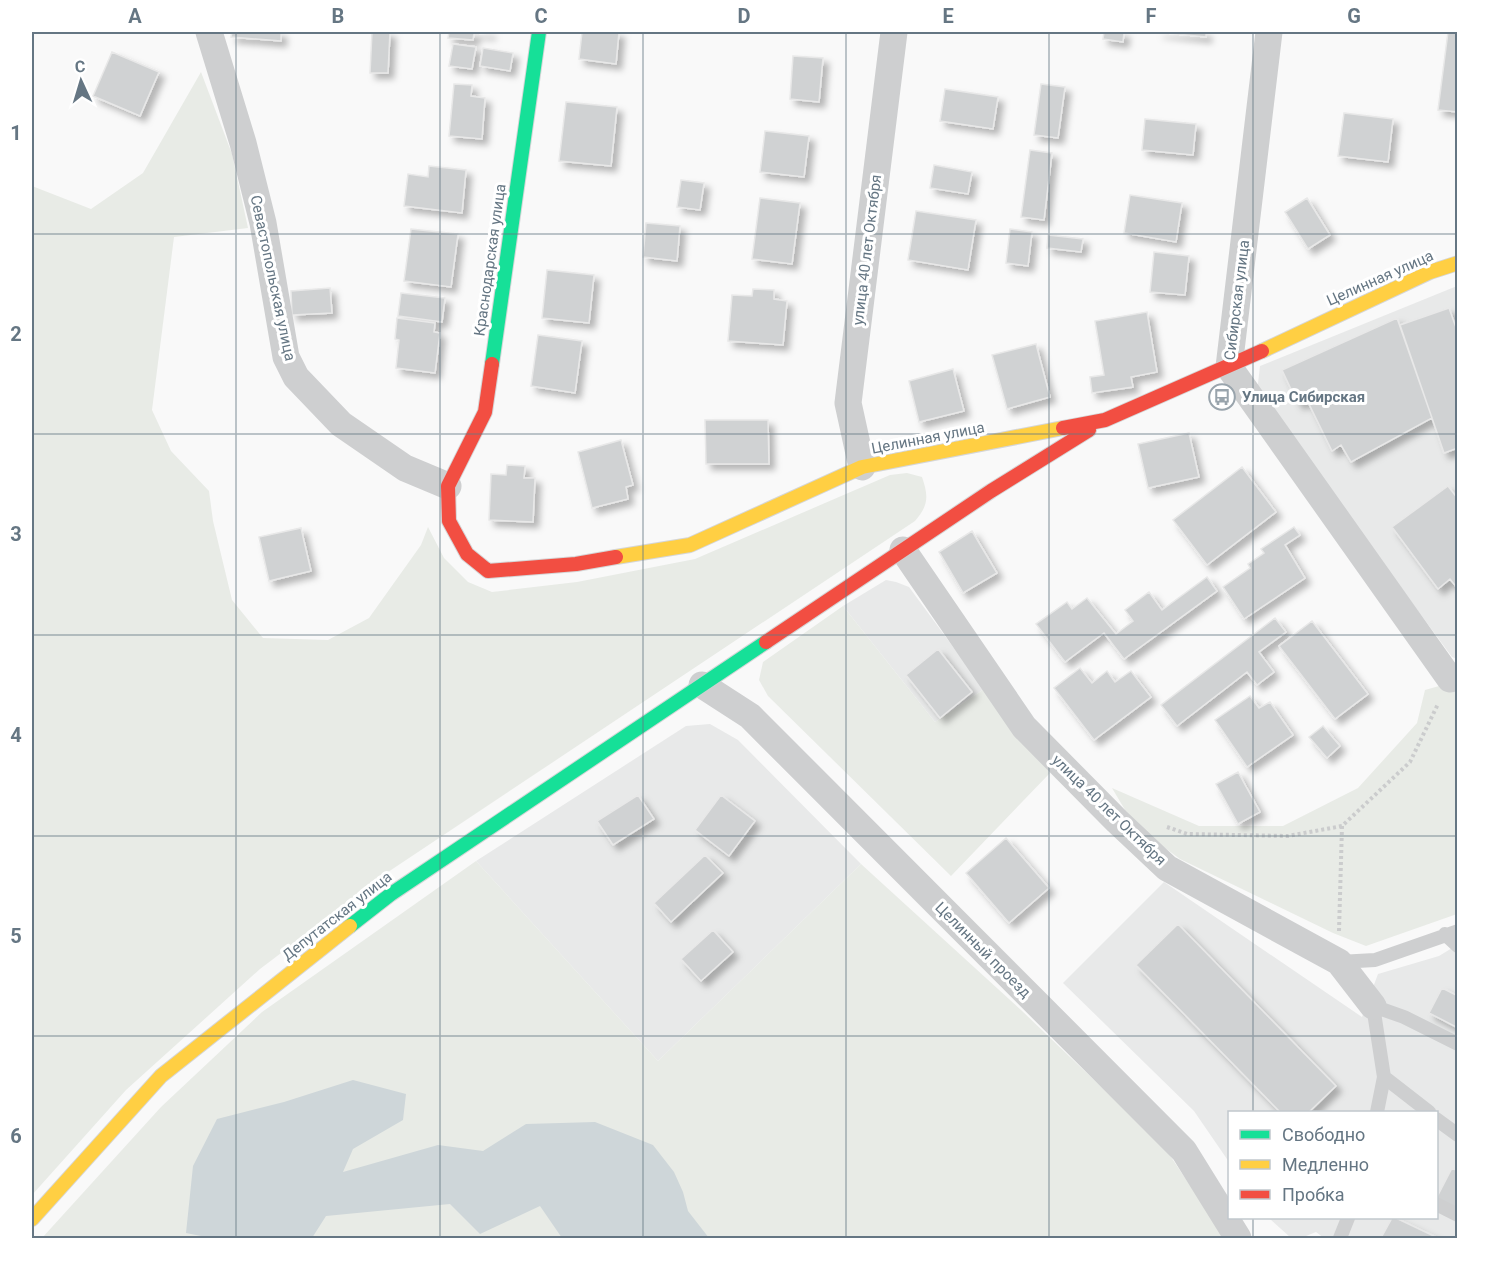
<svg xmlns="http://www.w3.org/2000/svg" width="1489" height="1270" font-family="Roboto,sans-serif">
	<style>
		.built { fill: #e8e9e9 }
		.green { fill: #e8ebe6 }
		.water { fill: #ced6d9 }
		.building { fill: #d0d2d3; stroke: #e8e8e8; stroke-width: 1.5; filter: url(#shadow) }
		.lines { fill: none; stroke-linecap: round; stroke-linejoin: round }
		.fast-casing { stroke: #d5d6d7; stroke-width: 16 }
		.slow-casing { stroke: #d5d6d7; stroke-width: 16 }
		.jam-casing { stroke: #d5d6d7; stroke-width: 16 }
		.path { stroke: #cbcccd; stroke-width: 4; stroke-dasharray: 3 3; stroke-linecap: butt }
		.lane { stroke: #cecfd0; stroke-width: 14 }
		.street { stroke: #cecfd0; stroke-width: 27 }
		.fast { stroke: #16e098; stroke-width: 14 }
		.slow { stroke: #ffcf43; stroke-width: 14 }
		.jam { stroke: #f24e42; stroke-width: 14 }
		.grid { fill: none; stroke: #657683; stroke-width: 1.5; stroke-opacity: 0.55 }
		.labels { text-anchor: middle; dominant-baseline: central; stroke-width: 6; stroke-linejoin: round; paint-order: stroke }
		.street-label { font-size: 15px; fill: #657683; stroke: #fff }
		.poi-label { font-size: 15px; font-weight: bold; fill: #657683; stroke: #fff; text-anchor: start }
		.neatline { fill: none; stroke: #657683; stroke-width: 2 }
		.grid-label { font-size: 20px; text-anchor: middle; font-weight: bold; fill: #657683 }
	</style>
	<defs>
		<filter id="shadow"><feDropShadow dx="5.5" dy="5.5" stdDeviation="3" flood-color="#0004"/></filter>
	</defs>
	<rect width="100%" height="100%" fill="#f9f9f9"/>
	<!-- built -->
	<path class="built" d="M 1457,286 L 1457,659 L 1452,657 L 1257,392 L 1260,366 Z
		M 886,580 L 896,582 L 909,587 L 984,689 L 935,722 L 843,606 Z
		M 710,724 L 738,740 L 861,864 L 658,1061 L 476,861 L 686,726 Z
		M 1164,882 L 1362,1017 L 1378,974 L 1439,956 L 1457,945 L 1457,1238 L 1324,1238 L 1316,1232 L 1301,1238 L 1291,1238 L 1269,1218 L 1436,1218 L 1436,1112 L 1230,1112 L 1229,1162 L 1194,1111 L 1063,983 Z"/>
	<!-- green -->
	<path class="green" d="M 201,72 L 232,154 L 248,228 L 174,237 L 152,410 L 171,451 L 209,491 L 213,521 L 232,600 L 263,638 L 328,640 L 369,618 L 421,545 L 428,527 L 444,558 L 468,582 L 492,592 L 577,582 L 695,559 L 890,475 L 907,473 L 922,477 C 929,497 928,506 915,521 L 388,872 L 260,969 L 126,1090 L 32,1195 L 32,186 L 91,209 L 143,173 Z
		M 843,606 L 935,722 L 984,689 L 1050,773 L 951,876 L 768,696 L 759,680 L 763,662 Z
		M 1457,681 L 1457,914 L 1366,946 L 1333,933 L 1180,859 L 1134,825 L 1112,788 L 1199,826 L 1283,826 L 1358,788 L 1417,723 L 1425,690 Z
		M 476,861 L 658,1061 L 861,864 L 1021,1010 L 1165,1148 L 1225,1238 L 42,1238 L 161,1107 L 262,1012 Z"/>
	<!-- water -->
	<path class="water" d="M 353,1080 L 406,1094 L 403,1120 L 353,1149 L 343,1172 L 438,1145 L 483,1151 L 526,1124 L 595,1122 L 653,1145 L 674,1172 L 683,1192 L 688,1211 L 709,1238 L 562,1238 L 540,1206 L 480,1234 L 450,1204 L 326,1216 L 312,1238 L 211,1238 L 186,1233 L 193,1166 L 217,1119 L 284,1102 Z"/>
	<!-- building -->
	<path class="building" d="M 232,32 L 281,32 L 281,41 L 231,37 Z
		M 372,32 L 390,32 L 388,73 L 370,73 Z
		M 449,32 L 490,32 L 490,34 L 474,33 L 473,40 L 448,38 Z
		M 582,32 L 619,32 L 616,64 L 579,59 Z
		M 1104,32 L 1124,32 L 1123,42 L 1103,39 Z
		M 1157,32 L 1206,32 L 1206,37 Z
		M 1448,32 L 1458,33 L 1458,112 L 1438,110 Z
		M 453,44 L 476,47 L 472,69 L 449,66 Z
		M 483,48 L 513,53 L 510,71 L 480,66 Z
		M 112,52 L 159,72 L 140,116 L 93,96 Z
		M 793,56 L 823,58 L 819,102 L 790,99 Z
		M 454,84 L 472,85 L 471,96 L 485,98 L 482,139 L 449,136 Z
		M 1041,84 L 1065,87 L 1058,138 L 1034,135 Z
		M 945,89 L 998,97 L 993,129 L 940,121 Z
		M 566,102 L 617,107 L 611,166 L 559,161 Z
		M 1344,113 L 1393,119 L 1388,162 L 1338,156 Z
		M 1145,119 L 1196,124 L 1193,155 L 1142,150 Z
		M 765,131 L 809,136 L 804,177 L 760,172 Z
		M 1030,150 L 1052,153 L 1044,220 L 1021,217 Z
		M 934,165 L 972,172 L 968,194 L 930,188 Z
		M 429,166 L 466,170 L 462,213 L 404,206 L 408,174 L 428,177 Z
		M 681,180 L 704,183 L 700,210 L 677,207 Z
		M 1130,195 L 1182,203 L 1176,242 L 1124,233 Z
		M 760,198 L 800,203 L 792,264 L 752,259 Z
		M 1307,198 L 1330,235 L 1308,249 L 1285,212 Z
		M 916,211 L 976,220 L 968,270 L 908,260 Z
		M 646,223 L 680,226 L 677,261 L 643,257 Z
		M 411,229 L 458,234 L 451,287 L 404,281 Z
		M 1010,229 L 1032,232 L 1028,266 L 1006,263 Z
		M 1048,235 L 1083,239 L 1081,252 L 1047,248 Z
		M 1154,252 L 1189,256 L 1185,295 L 1150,292 Z
		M 547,270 L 594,275 L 589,323 L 542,318 Z
		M 330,288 L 332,313 L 292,315 L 291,291 Z
		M 753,289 L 774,290 L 774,299 L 787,301 L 783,345 L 728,341 L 732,295 L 752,296 Z
		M 401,293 L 445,298 L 442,322 L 398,316 Z
		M 1449,308 L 1458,333 L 1458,448 L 1444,453 L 1400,325 Z
		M 1147,312 L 1157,372 L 1131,377 L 1133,387 L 1092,393 L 1090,377 L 1104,375 L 1095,321 Z
		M 397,318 L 435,323 L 434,332 L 440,333 L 435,373 L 396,368 L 399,340 L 395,339 Z
		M 1397,318 L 1432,418 L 1351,462 L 1341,445 L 1332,451 L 1307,400 L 1298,404 L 1282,370 Z
		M 538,335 L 582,341 L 575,393 L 531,386 Z
		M 1036,344 L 1050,397 L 1007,409 L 992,355 Z
		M 953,369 L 964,411 L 919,422 L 909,381 Z
		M 705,420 L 768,420 L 769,464 L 706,464 Z
		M 1189,433 L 1199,477 L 1148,488 L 1138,444 Z
		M 621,440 L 633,485 L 626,487 L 628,499 L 592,508 L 578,452 Z
		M 507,465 L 525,466 L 524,478 L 535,478 L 533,522 L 489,520 L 491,474 L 506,475 Z
		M 1242,467 L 1276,512 L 1207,565 L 1173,520 Z
		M 1448,486 L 1458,499 L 1458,589 L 1450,579 L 1438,589 L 1392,527 Z
		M 1294,527 L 1300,535 L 1285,545 L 1305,578 L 1244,619 L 1223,587 L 1250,568 L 1248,564 L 1264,553 L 1261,549 Z
		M 301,528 L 311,571 L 269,581 L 259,537 Z
		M 972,531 L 997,573 L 963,593 L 939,552 Z
		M 1207,577 L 1217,591 L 1124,659 L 1104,633 L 1065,662 L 1036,624 L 1067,602 L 1072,609 L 1087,598 L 1116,634 L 1133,621 L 1125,610 L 1149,592 L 1162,610 Z
		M 1275,618 L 1286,632 L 1259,652 L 1274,672 L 1257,685 L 1247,672 L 1177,726 L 1161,705 Z
		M 1312,621 L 1368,694 L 1335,719 L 1279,646 Z
		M 938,649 L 972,692 L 940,718 L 906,675 Z
		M 1080,668 L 1092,683 L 1107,671 L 1115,682 L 1131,671 L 1151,697 L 1094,740 L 1054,688 Z
		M 1250,696 L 1259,708 L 1270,702 L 1293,735 L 1247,767 L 1215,720 Z
		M 1323,726 L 1340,746 L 1327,758 L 1309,737 Z
		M 1238,772 L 1260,812 L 1238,824 L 1216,784 Z
		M 638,795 L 654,819 L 613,845 L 597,821 Z
		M 721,795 L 755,821 L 729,856 L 695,830 Z
		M 1006,838 L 1049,888 L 1009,923 L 966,873 Z
		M 705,855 L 723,873 L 671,922 L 654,903 Z
		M 1178,924 L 1336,1086 L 1309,1112 L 1280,1112 L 1136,965 Z
		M 713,930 L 733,952 L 701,981 L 681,959 Z
		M 1442,988 L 1458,996 L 1458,1028 L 1429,1013 Z
		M 1452,1168 L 1458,1171 L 1458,1212 L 1436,1199 Z
		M 1392,1218 L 1396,1218 L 1438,1238 L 1381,1238 Z"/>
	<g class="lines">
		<!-- fast casing -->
		<g class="fast-casing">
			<path id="fast" d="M 492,364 L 539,32
				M 350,926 L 391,894 L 766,642"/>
		</g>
		<!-- slow casing -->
		<g class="slow-casing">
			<path id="slow" d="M 1262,351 L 1430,272 L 1458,263
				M 616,557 L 690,545 L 862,467 L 1063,428
				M 32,1219 L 161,1076 L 350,926"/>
		</g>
		<!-- jam casing -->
		<g class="jam-casing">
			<path id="jam" d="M 492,364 L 485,412 L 448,486 L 449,521 L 467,554 L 488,571 L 576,564 L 616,557
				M 1063,428 L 1105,420 L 1262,351
				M 766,642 L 991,491 L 1089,430"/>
		</g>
		<!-- path -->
		<path class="path" d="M 1167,827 L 1187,834 L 1288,836 L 1342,826
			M 1339,931 L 1342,826 L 1410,762 L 1438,704"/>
		<!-- lane -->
		<path class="lane" d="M 1445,934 L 1458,946
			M 1339,962 L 1375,960 L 1458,931
			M 1384,1077 L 1429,1112
			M 1377,1112 L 1384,1077 L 1373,1006 L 1404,1017 L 1458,1044
			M 1436,1119 L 1458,1135
			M 1436,1204 L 1458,1215
			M 1340,1238 L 1348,1218"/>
		<!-- street -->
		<path class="street" d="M 209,32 L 243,143 L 263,223 L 286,357 L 296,377 L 341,424 L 405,468 L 448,486
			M 1269,32 L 1229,367 L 1450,679
			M 862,467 L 848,403 L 894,32
			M 903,550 L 1024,727 L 1117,821 L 1167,868 L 1339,962 L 1373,1006
			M 702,685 L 750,716 L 1184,1151 L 1238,1238"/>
		<!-- fast -->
		<use href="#fast" class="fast"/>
		<!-- slow -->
		<use href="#slow" class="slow"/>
		<!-- jam -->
		<use href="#jam" class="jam"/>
	</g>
	<!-- grid -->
	<path class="grid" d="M 236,32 L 236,1238M 440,32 L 440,1238M 643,32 L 643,1238M 846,32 L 846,1238M 1049,32 L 1049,1238M 1253,32 L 1253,1112M 32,234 L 1458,234M 32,434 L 1458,434M 32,635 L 1458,635M 32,836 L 1458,836M 32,1036 L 1458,1036M 1253,1218 L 1253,1238"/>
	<!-- icons -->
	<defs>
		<g id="bus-ring" transform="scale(1.35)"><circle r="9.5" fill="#fff" stroke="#99a4ac" stroke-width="1.5"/><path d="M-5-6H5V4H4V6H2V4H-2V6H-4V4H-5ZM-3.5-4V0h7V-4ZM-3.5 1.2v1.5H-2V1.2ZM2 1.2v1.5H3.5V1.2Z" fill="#99a4ac"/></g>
	</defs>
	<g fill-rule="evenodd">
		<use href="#bus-ring" x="1222" y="397"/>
	</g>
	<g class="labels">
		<!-- street labels -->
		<g class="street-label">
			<text transform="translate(867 250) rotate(-83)">улица 40 лет Октября</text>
			<text transform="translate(490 260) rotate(-82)">Краснодарская улица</text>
			<text transform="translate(273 278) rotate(78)">Севастопольская улица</text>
			<text transform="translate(1380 278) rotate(-24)">Целинная улица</text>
			<text transform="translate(1237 300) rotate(-83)">Сибирская улица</text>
			<text transform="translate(928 438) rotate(-11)">Целинная улица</text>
			<text transform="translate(1109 810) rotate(44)">улица 40 лет Октября</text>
			<text transform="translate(337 916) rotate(-38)">Депутатская улица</text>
			<text transform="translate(983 950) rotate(45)">Целинный проезд</text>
		</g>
		<!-- poi labels -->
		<g class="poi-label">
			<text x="1242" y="397">Улица Сибирская</text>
		</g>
	</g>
	<!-- border -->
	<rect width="1489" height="1270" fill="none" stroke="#ffffff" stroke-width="66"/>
	<!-- legend -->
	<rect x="1228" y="1111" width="210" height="108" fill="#ffffff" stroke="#c1c8cd" stroke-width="1.5"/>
	<rect x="1240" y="1130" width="30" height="9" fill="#16e098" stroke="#c1c8cd" stroke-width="1.5"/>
	<text x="1282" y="1141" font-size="18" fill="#657683">Свободно</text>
	<rect x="1240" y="1160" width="30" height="9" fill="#ffcf43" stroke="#c1c8cd" stroke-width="1.5"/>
	<text x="1282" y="1171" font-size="18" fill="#657683">Медленно</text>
	<rect x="1240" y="1190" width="30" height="9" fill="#f24e42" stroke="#c1c8cd" stroke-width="1.5"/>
	<text x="1282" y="1201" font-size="18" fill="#657683">Пробка</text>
	<!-- north arrow -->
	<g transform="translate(81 81) rotate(356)" stroke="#ffffff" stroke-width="4.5" paint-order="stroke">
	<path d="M0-4.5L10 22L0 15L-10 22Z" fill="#657683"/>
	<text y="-9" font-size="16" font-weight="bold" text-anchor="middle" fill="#657683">С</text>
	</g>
	<rect x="33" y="33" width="1423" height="1204" class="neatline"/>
	<g class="grid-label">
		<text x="135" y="23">A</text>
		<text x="338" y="23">B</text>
		<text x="541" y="23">C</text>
		<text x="744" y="23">D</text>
		<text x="948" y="23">E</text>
		<text x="1151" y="23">F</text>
		<text x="1354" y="23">G</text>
		<text x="16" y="140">1</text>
		<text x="16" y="341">2</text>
		<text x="16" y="541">3</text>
		<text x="16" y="742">4</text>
		<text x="16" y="943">5</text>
		<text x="16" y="1143">6</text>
	</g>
</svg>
